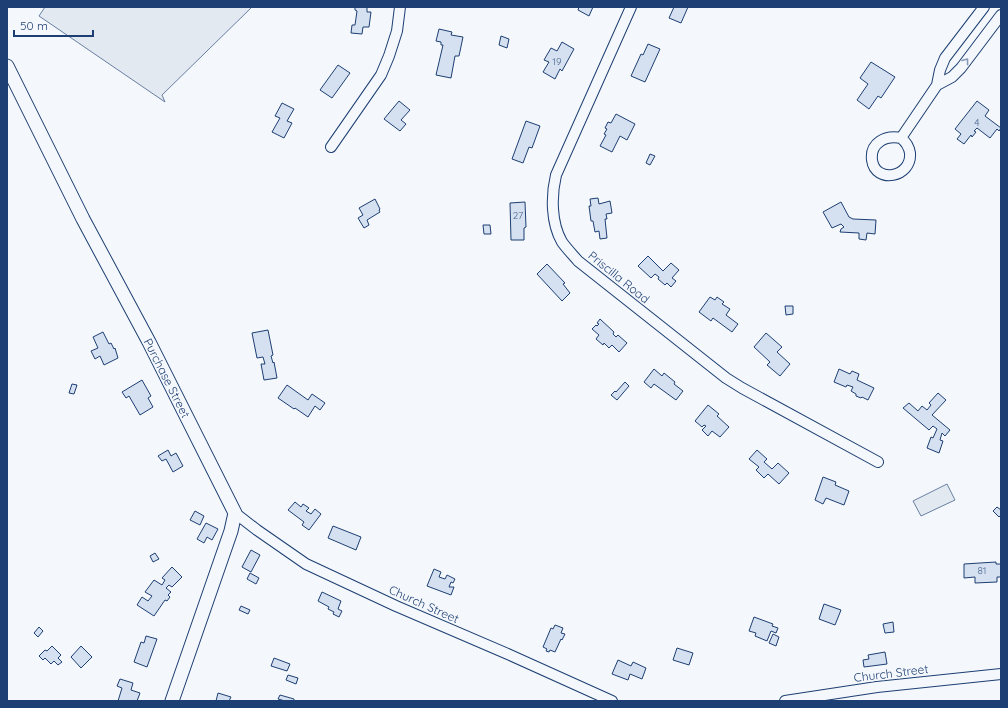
<svg xmlns="http://www.w3.org/2000/svg" width="1008" height="708" font-family="Quicksand,sans-serif">
	<style>
		.green { fill: #e3e9f0; stroke: #687fa3 }
		.building { fill: #d5e0f0; stroke: #1d3f73 }
		.lines { fill: none; stroke-linecap: round; stroke-linejoin: round }
		.street-casing { stroke: #1d3f73; stroke-width: 12 }
		.secondary-casing { stroke: #1d3f73; stroke-width: 15 }
		.street { stroke: #f4f7fb; stroke-width: 10 }
		.secondary { stroke: #f4f7fb; stroke-width: 13 }
		.oneway { stroke: #889bb7 }
		.labels { text-anchor: middle; dominant-baseline: central; stroke-width: 3; stroke-linejoin: round; paint-order: stroke }
		.number-label { font-size: 10px; fill: #4b6792 }
		.street-label { font-size: 12px; fill: #1d3f73; stroke: #f4f7fb }
	</style>
	<rect width="100%" height="100%" fill="#f4f7fb"/>
	<!-- green -->
	<path class="green" d="M 45,7 L 252,7 L 162,95 L 165,102 L 39,16 Z
		M 947,484 L 955,500 L 921,516 L 913,501 Z"/>
	<!-- building -->
	<path class="building" d="M 355,7 L 367,7 L 367,12 L 371,12 L 369,27 L 363,27 L 362,34 L 351,33 L 352,25 L 355,25 L 357,11 L 355,10 Z
		M 579,7 L 593,7 L 589,16 L 578,10 Z
		M 674,7 L 688,7 L 681,23 L 669,18 Z
		M 439,29 L 452,32 L 451,35 L 463,37 L 459,56 L 455,56 L 451,78 L 436,75 L 443,45 L 441,45 L 441,42 L 436,41 Z
		M 501,36 L 509,39 L 507,48 L 499,45 Z
		M 562,42 L 574,49 L 562,71 L 560,69 L 555,79 L 543,72 L 549,62 L 544,60 L 551,48 L 557,51 Z
		M 648,44 L 660,49 L 645,82 L 631,76 L 641,54 L 643,55 Z
		M 871,62 L 895,77 L 881,98 L 878,96 L 869,109 L 857,100 L 868,84 L 860,78 Z
		M 338,65 L 350,73 L 332,98 L 320,90 Z
		M 399,101 L 410,110 L 401,120 L 406,124 L 400,131 L 384,119 Z
		M 977,101 L 989,110 L 985,116 L 1001,128 L 999,131 L 997,129 L 990,138 L 977,128 L 974,131 L 976,132 L 972,137 L 971,135 L 964,144 L 957,139 L 961,134 L 955,129 Z
		M 282,103 L 294,109 L 287,121 L 292,123 L 284,138 L 272,132 L 280,118 L 275,116 Z
		M 616,114 L 635,124 L 627,140 L 620,136 L 612,152 L 600,146 L 606,135 L 604,134 L 607,129 L 605,128 L 608,122 L 611,123 Z
		M 526,121 L 540,126 L 532,148 L 529,147 L 523,163 L 512,159 Z
		M 650,154 L 655,156 L 650,165 L 646,163 Z
		M 598,198 L 599,204 L 610,201 L 612,213 L 606,214 L 607,219 L 605,219 L 607,238 L 600,239 L 599,231 L 595,232 L 593,221 L 591,221 L 589,206 L 591,206 L 590,199 Z
		M 375,199 L 380,209 L 379,210 L 380,212 L 367,220 L 369,225 L 364,228 L 358,218 L 363,215 L 359,208 Z
		M 525,202 L 526,227 L 524,228 L 524,240 L 511,240 L 510,203 Z
		M 841,202 L 849,217 L 853,219 L 876,220 L 875,234 L 867,233 L 866,240 L 859,239 L 859,233 L 840,232 L 841,229 L 844,227 L 841,224 L 832,228 L 823,212 Z
		M 483,225 L 490,225 L 491,234 L 484,234 Z
		M 648,256 L 663,271 L 671,263 L 679,270 L 672,278 L 676,281 L 671,287 L 667,283 L 665,285 L 658,279 L 659,277 L 655,274 L 651,278 L 638,266 Z
		M 547,264 L 565,283 L 563,284 L 570,293 L 562,301 L 537,274 Z
		M 710,297 L 715,300 L 717,297 L 724,302 L 722,304 L 730,309 L 726,315 L 738,324 L 732,332 L 713,318 L 711,321 L 699,312 Z
		M 785,306 L 793,306 L 793,314 L 786,315 Z
		M 600,319 L 614,332 L 613,334 L 616,337 L 618,335 L 627,343 L 619,352 L 612,345 L 609,348 L 604,343 L 603,345 L 596,339 L 599,335 L 592,329 L 596,325 L 597,326 L 599,324 L 597,323 Z
		M 268,330 L 273,355 L 271,356 L 273,363 L 274,362 L 277,378 L 264,380 L 261,364 L 265,364 L 263,357 L 257,358 L 252,333 Z
		M 103,332 L 109,344 L 111,343 L 114,349 L 115,348 L 118,358 L 104,365 L 100,356 L 95,359 L 91,351 L 98,348 L 93,337 Z
		M 766,333 L 782,347 L 777,352 L 790,364 L 780,376 L 767,365 L 770,362 L 754,347 Z
		M 654,369 L 662,376 L 664,373 L 675,382 L 674,384 L 683,391 L 676,400 L 654,384 L 651,388 L 644,382 Z
		M 839,369 L 850,374 L 852,371 L 859,374 L 857,380 L 874,388 L 868,400 L 862,397 L 861,398 L 856,396 L 856,394 L 851,391 L 853,387 L 847,385 L 846,387 L 834,382 Z
		M 142,380 L 151,396 L 148,398 L 153,407 L 140,415 L 129,396 L 126,398 L 122,392 Z
		M 625,382 L 629,386 L 617,400 L 611,395 L 615,391 L 616,392 Z
		M 72,384 L 77,385 L 74,394 L 69,393 Z
		M 287,385 L 308,400 L 312,394 L 325,403 L 320,410 L 315,406 L 308,417 L 295,408 L 294,409 L 278,398 Z
		M 938,393 L 946,400 L 932,415 L 950,430 L 945,436 L 942,433 L 940,440 L 943,441 L 939,453 L 927,448 L 931,437 L 933,438 L 937,429 L 933,426 L 929,430 L 903,408 L 909,403 L 918,411 L 922,406 L 927,410 L 931,405 L 929,403 Z
		M 708,405 L 719,414 L 717,416 L 729,427 L 720,437 L 712,431 L 708,436 L 702,430 L 706,426 L 704,425 L 702,427 L 695,421 Z
		M 168,450 L 171,456 L 176,453 L 183,466 L 173,472 L 166,459 L 162,461 L 158,456 Z
		M 757,450 L 767,459 L 764,462 L 772,469 L 778,463 L 789,473 L 779,484 L 768,474 L 764,478 L 756,470 L 759,467 L 749,459 Z
		M 823,477 L 836,482 L 835,485 L 849,491 L 844,505 L 826,498 L 823,504 L 815,500 Z
		M 295,502 L 301,507 L 303,504 L 309,508 L 306,511 L 311,514 L 315,509 L 321,514 L 309,530 L 302,525 L 304,522 L 288,510 Z
		M 997,507 L 1001,510 L 1001,515 L 999,517 L 993,511 Z
		M 195,511 L 204,516 L 200,525 L 190,520 Z
		M 206,523 L 218,529 L 212,540 L 207,537 L 204,543 L 197,539 Z
		M 333,526 L 361,537 L 356,550 L 328,538 Z
		M 251,550 L 260,555 L 251,572 L 242,567 Z
		M 155,553 L 159,559 L 153,562 L 150,556 Z
		M 996,562 L 996,564 L 1001,564 L 1001,577 L 997,577 L 997,582 L 975,583 L 975,577 L 964,578 L 964,564 Z
		M 172,567 L 182,577 L 172,587 L 169,585 L 166,588 L 171,592 L 168,595 L 170,597 L 167,601 L 165,600 L 154,616 L 137,605 L 142,597 L 148,601 L 152,596 L 145,592 L 154,580 L 162,585 L 165,580 L 162,578 Z
		M 434,569 L 441,572 L 439,577 L 445,579 L 447,575 L 455,579 L 453,583 L 451,582 L 449,587 L 454,587 L 451,595 L 427,586 Z
		M 250,573 L 259,578 L 256,584 L 247,579 Z
		M 322,592 L 341,601 L 338,609 L 342,611 L 339,617 L 333,614 L 334,612 L 328,609 L 329,607 L 318,601 Z
		M 824,604 L 841,610 L 835,625 L 819,619 Z
		M 241,606 L 250,610 L 248,614 L 239,610 Z
		M 754,617 L 773,624 L 772,626 L 778,628 L 776,633 L 771,631 L 767,641 L 755,636 L 756,633 L 749,631 Z
		M 893,622 L 894,632 L 885,633 L 883,624 Z
		M 555,625 L 563,628 L 561,633 L 565,634 L 562,640 L 561,639 L 555,652 L 550,650 L 549,652 L 546,651 L 547,649 L 543,647 L 551,628 L 553,629 Z
		M 39,627 L 43,631 L 38,637 L 34,633 Z
		M 773,634 L 779,637 L 776,646 L 769,643 Z
		M 146,636 L 157,639 L 147,667 L 134,662 L 141,642 L 144,643 Z
		M 52,646 L 61,655 L 58,658 L 62,662 L 58,665 L 54,661 L 51,664 L 45,658 L 43,660 L 39,656 L 45,650 L 47,651 Z
		M 81,646 L 92,657 L 81,668 L 71,657 Z
		M 677,648 L 693,653 L 689,665 L 673,660 Z
		M 885,652 L 887,664 L 864,667 L 863,660 L 869,659 L 868,655 Z
		M 274,658 L 290,664 L 287,671 L 271,666 Z
		M 618,660 L 631,666 L 633,662 L 646,668 L 642,679 L 630,674 L 628,680 L 612,674 Z
		M 288,675 L 298,678 L 296,684 L 286,680 Z
		M 120,679 L 133,683 L 131,690 L 140,693 L 137,701 L 118,701 L 122,688 L 117,686 Z
		M 218,693 L 231,697 L 229,701 L 216,701 Z
		M 280,695 L 294,699 L 294,701 L 285,701 L 278,699 Z"/>
	<g class="lines">
		<!-- street casing -->
		<g class="street-casing">
			<path id="street" d="M 631,7 L 556,175 C 551,196 551,223 562,242 C 567,249 573,255 578,261 L 726,378 L 742,388 L 878,462
				M 937,85 L 952,77 L 961,68 L 1001,15
				M 901,138 C 906,142 909,147 910,153 C 912,178 875,184 872,160 C 870,143 885,135 901,138 L 937,85 L 940,70 L 945,58 L 984,7
				M 331,147 L 381,75 L 389,56 L 397,31 L 400,7
				M 235,513 L 257,530 L 306,564 L 396,606 L 510,655 L 612,701
				M 785,701 L 877,687 L 1001,674"/>
		</g>
		<!-- secondary casing -->
		<g class="secondary-casing">
			<path id="secondary" d="M 7,66 L 83,219 L 149,342 L 235,513 L 231,531 L 172,701"/>
		</g>
		<!-- street -->
		<use href="#street" class="street"/>
		<!-- secondary -->
		<use href="#secondary" class="secondary"/>
	</g>
	<!-- one-way arrows -->
	<defs><path id="oneway-chevron" d="M-2-3.5L2.5 0L-2 3.5" fill="none" stroke-width="1.6" stroke-linecap="round" stroke-linejoin="round"/></defs>
	<use class="oneway" href="#oneway-chevron" transform="translate(966 61) rotate(-53)"/>
	<g class="labels">
		<!-- number labels -->
		<g class="number-label">
			<text x="557" y="61">19</text>
			<text x="977" y="122">4</text>
			<text x="518" y="215">27</text>
			<text x="982" y="570">81</text>
		</g>
		<!-- street labels -->
		<g class="street-label">
			<text transform="translate(619 277) rotate(39)">Priscilla Road</text>
			<text transform="translate(167 378) rotate(63)">Purchase Street</text>
			<text transform="translate(424 604) rotate(24)">Church Street</text>
			<text transform="translate(891 673) rotate(-7)">Church Street</text>
		</g>
	</g>
	<!-- border -->
	<rect width="1008" height="708" fill="none" stroke="#1d3f73" stroke-width="16"/>
	<!-- scale -->
	<path d="M14 30v6h79v-6" fill="none" stroke="#1d3f73" stroke-width="2"/>
	<text x="20" y="30" font-size="12" fill="#1d3f73" stroke="#f4f7fb" stroke-width="3" paint-order="stroke">50 m</text>
</svg>
